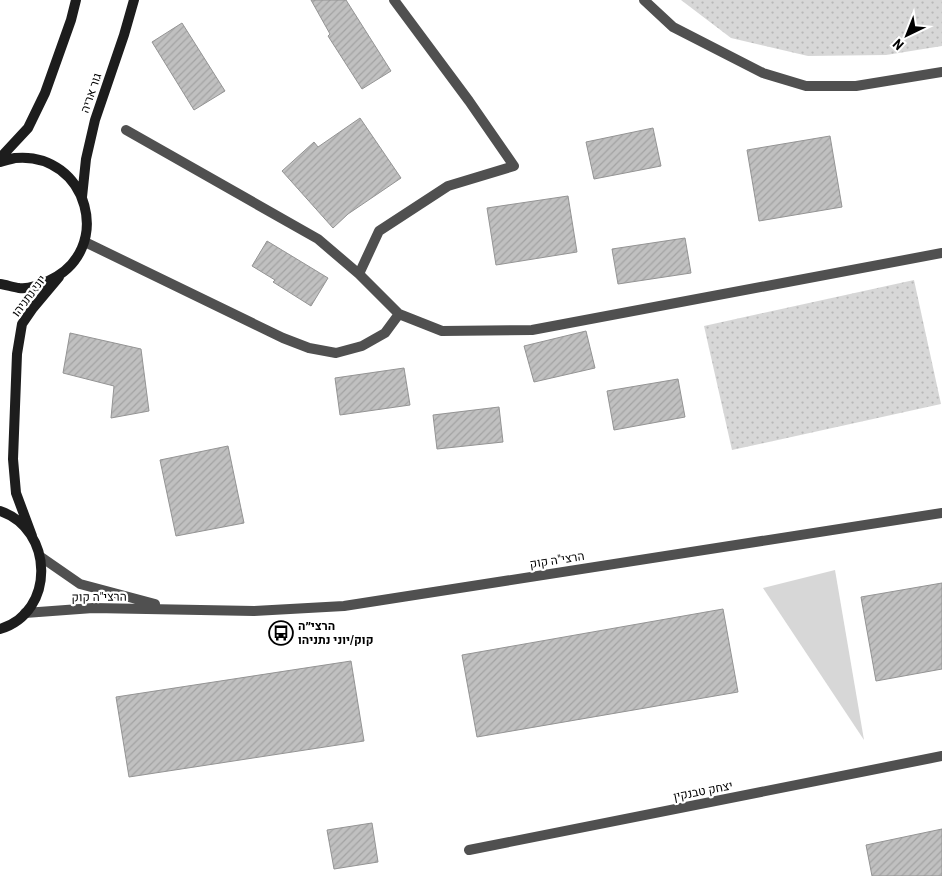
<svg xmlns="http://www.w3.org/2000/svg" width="942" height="876" font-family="'Roboto Condensed',Heebo,sans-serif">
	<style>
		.grass { fill: url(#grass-dots) }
		.park { fill: #d7d7d7 }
		.building { fill: url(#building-hatch); stroke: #949494 }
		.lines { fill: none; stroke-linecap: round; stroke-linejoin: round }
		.lane { stroke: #505050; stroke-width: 10 }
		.street { stroke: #505050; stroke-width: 10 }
		.secondary { stroke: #1d1d1d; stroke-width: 10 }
		.labels { text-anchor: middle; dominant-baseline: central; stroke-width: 4.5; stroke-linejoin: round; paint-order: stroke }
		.street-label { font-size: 12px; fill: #000; stroke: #fff }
		.poi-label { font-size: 12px; font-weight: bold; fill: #000; stroke: #fff; text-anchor: start }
	</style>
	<defs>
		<pattern id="grass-dots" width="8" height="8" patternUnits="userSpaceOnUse" patternTransform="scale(1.25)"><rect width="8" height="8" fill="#d7d7d7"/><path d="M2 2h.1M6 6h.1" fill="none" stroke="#b7b7b7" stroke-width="1.8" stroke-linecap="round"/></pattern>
		<pattern id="building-hatch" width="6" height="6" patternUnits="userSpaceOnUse" patternTransform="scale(1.25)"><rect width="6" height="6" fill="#c0c0c0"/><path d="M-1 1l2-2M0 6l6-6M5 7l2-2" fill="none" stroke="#a3a3a3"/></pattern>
	</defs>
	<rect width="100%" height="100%" fill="#fff"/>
	<!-- grass -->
	<path class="grass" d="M 681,0 L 942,0 L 942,46 L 886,55 L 808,56 L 731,38 Z
		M 914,280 L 941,404 L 732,450 L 704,326 Z"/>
	<!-- park -->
	<path class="park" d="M 835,570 L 864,740 L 763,588 Z"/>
	<!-- building -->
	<path class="building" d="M 311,0 L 346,0 L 391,71 L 362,89 L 328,36 L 330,34 Z
		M 182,23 L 225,91 L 194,110 L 152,42 Z
		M 360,118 L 401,178 L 348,214 L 333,228 L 282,171 L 314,142 L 318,147 Z
		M 653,128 L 661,166 L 594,179 L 586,142 Z
		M 830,136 L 842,207 L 759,221 L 747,150 Z
		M 568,196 L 577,252 L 496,265 L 487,208 Z
		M 685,238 L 691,273 L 618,284 L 612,249 Z
		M 267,241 L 328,278 L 311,306 L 273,282 L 275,280 L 252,266 Z
		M 586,331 L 595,368 L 534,382 L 524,346 Z
		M 70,333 L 141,349 L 149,411 L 111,418 L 114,386 L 63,373 Z
		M 404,368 L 410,405 L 340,415 L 335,378 Z
		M 678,379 L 685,417 L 614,430 L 607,391 Z
		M 499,407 L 503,442 L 437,449 L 433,415 Z
		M 228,446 L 244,523 L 176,536 L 160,460 Z
		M 942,583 L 942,669 L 876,681 L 861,597 Z
		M 723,609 L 738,692 L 477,737 L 462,655 Z
		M 351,661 L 364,741 L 129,777 L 116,697 Z
		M 372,823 L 378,862 L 334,869 L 327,830 Z
		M 942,829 L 942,876 L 872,876 L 866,845 Z"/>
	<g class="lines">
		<!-- lane -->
		<path class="lane" d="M 644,0 L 673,27 L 763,73 L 806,86 L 856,86 L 942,72
			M 126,130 L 318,239 L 359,274 L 399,314 L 442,331 L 532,330 L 942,253
			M 85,242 L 283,338 L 309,348 L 336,353 L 362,346 L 385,333 L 399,314
			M 359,274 L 379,231 L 448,186 L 514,166 L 469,101 L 394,0"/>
		<!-- street -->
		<path class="street" d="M 41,557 L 80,584 L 155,604
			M 25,613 L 93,608 L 254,611 L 344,606 L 942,513
			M 469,850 L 942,756"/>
		<!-- secondary -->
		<path class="secondary" d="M 0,158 L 28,128 L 45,93 L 71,20 L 76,0
			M 0,162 C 5,161 10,159 15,158 C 88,151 116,251 48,281 C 40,285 28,289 19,288 C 13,287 6,285 0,284
			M 82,197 L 86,159 L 95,120 L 124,35 L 134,0
			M 0,511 C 54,529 56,612 0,629
			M 32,536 L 16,493 L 13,459 L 17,354 L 22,324 L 33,308 L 59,277"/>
	</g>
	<!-- icons -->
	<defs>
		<g id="bus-ring" transform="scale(1.25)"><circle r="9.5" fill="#fff" stroke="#000" stroke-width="1.5"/><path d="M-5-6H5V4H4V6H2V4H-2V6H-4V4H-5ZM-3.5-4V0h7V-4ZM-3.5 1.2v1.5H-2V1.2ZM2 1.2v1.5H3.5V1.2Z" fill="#000"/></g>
	</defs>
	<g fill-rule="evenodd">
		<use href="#bus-ring" x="281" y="633"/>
	</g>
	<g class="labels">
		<!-- street labels -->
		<g class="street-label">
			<text transform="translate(91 93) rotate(-71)">גור אריה</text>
			<text transform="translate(29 296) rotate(-53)">יוני נתניהו</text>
			<text transform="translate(557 560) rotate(-9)">הרצי"ה קוק</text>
			<text transform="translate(99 597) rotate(-1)">הרצי"ה קוק</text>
			<text transform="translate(703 791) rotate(-11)">יצחק טבנקין</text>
		</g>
		<!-- poi labels -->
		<g class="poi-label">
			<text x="298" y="626">הרצי״ה<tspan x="298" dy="14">קוק/יוני נתניהו</tspan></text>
		</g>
	</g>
	<!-- north arrow -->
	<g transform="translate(907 35) rotate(223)" stroke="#ffffff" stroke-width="4" paint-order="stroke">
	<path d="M0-4L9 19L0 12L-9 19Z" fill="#000000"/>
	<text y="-8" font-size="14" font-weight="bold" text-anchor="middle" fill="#000000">N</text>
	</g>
</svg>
